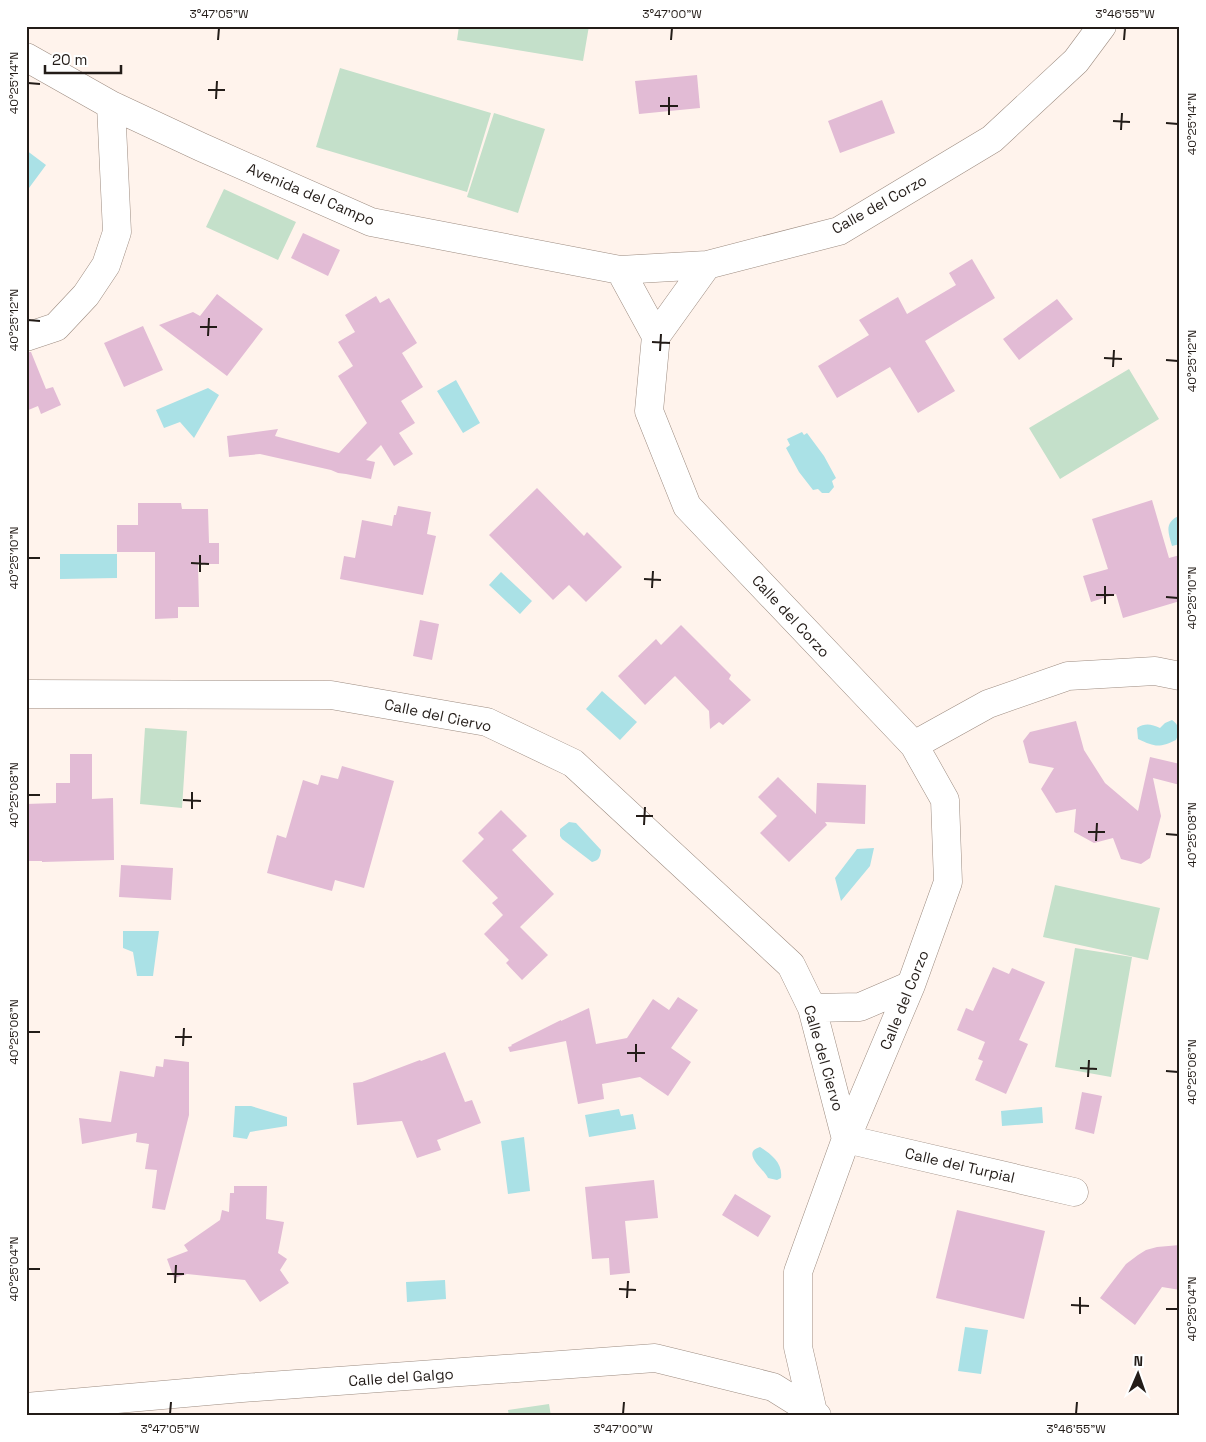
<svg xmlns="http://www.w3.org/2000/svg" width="1206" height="1442" font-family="'Space Grotesk',sans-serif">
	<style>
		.green { fill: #c4e0ca }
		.water { fill: #aae1e6 }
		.building { fill: #e2bbd5 }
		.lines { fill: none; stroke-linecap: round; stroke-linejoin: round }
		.street-casing { stroke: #9d8c81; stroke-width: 29 }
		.street { stroke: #fff; stroke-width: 28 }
		.ticks { fill: none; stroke: #231c18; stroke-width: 2 }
		.labels { text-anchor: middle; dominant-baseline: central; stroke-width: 4; stroke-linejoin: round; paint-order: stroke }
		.street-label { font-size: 15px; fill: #231c18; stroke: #fff }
		.neatline { fill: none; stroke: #231c18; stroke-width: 2 }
		.ticks-label { font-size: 12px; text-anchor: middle; fill: #231c18 }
	</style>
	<rect width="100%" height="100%" fill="#fff3ec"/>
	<!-- green -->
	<path class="green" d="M 459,26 L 589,26 L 583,61 L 457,40 Z
		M 340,68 L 491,113 L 467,192 L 316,147 Z
		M 494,113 L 545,129 L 518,213 L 467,197 Z
		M 224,189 L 296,222 L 278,260 L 206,227 Z
		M 1129,369 L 1159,419 L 1060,479 L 1029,428 Z
		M 145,728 L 187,731 L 182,808 L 140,804 Z
		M 1055,885 L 1160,908 L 1148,960 L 1043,937 Z
		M 1075,948 L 1132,957 L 1111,1077 L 1055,1067 Z
		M 549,1404 L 551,1416 L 509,1416 L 508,1410 Z"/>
	<!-- water -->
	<path class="water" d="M 26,150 L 46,165 L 29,188 L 26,186 Z
		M 456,380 L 480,423 L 463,433 L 437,391 Z
		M 208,388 L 219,395 L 194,438 L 180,422 L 164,428 L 156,410 Z
		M 802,432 L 804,435 L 807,433 L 824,456 L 836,478 L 832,481 L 834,487 L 829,493 L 822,493 L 818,489 L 813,490 L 799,472 L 786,448 L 790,445 L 787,439 Z
		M 1180,515 L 1180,544 L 1172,546 C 1168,531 1164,523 1180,515 Z
		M 60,554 L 117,554 L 117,578 L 60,579 Z
		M 501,572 L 532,601 L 520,614 L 489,585 Z
		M 602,691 L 637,722 L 620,740 L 586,709 Z
		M 1172,720 C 1180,726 1180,731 1176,740 C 1159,748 1155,747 1138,739 L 1137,728 C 1145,723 1151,724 1160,728 L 1165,723 Z
		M 569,822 L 576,823 L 601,850 C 600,858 599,860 592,862 L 562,839 L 560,836 L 560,829 Z
		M 874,848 L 870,866 L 841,901 L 835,878 L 857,849 Z
		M 123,931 L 159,931 L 153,976 L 137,976 L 133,952 L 123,948 Z
		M 235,1106 L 251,1106 L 287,1117 L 287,1126 L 250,1132 L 247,1139 L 233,1137 Z
		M 1042,1107 L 1043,1123 L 1002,1126 L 1001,1111 Z
		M 619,1109 L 621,1116 L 633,1114 L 636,1129 L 589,1137 L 585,1115 Z
		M 524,1137 L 530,1191 L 508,1194 L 501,1141 Z
		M 760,1147 C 771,1154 783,1163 781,1178 L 777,1180 L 768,1178 C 765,1170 740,1153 760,1147 Z
		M 445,1280 L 446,1299 L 407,1302 L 406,1282 Z
		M 965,1327 L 988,1330 L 981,1374 L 958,1371 Z"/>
	<!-- building -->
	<path class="building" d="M 697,75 L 700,108 L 639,114 L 635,81 Z
		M 882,100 L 895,133 L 840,153 L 828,121 Z
		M 303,233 L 340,250 L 328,276 L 291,258 Z
		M 972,259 L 995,298 L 925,341 L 955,391 L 918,413 L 890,367 L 837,398 L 818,366 L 869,335 L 859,320 L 898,297 L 907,314 L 956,285 L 949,273 Z
		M 217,294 L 263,329 L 227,376 L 159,325 L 193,312 L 200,316 Z
		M 376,296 L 380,303 L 389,298 L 417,343 L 402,353 L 423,387 L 401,401 L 415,423 L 399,433 L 413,454 L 394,466 L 381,445 L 366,460 L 375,462 L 371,479 L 346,474 L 338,473 L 331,470 L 260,454 L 229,457 L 227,436 L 278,429 L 275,436 L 339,453 L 367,423 L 338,376 L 353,366 L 338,342 L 355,332 L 345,315 Z
		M 1057,299 L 1073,319 L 1019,360 L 1003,339 Z
		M 143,326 L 163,370 L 124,387 L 104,343 Z
		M 26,352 L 31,352 L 46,389 L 53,387 L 61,405 L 41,414 L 38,406 L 26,411 Z
		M 537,488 L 584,536 L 587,532 L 622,567 L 586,602 L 569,585 L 553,600 L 489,535 Z
		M 1152,500 L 1169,558 L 1180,555 L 1180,601 L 1123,618 L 1116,594 L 1091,602 L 1083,576 L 1108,569 L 1092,519 Z
		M 138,503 L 181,503 L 182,509 L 208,509 L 209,543 L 219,543 L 219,564 L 198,564 L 199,607 L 178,607 L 178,618 L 155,619 L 155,552 L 117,552 L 117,525 L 138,525 Z
		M 398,506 L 431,512 L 427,534 L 436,536 L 423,595 L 340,579 L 344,556 L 355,558 L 362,520 L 392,526 L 394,515 L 396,515 Z
		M 420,620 L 439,624 L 432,660 L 413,656 Z
		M 681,625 L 731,675 L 729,679 L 751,700 L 723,725 L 719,722 L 710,729 L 709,711 L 675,676 L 645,705 L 618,676 L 656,639 L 661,645 Z
		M 1076,721 L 1084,750 L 1105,783 L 1138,811 L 1150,757 L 1180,764 L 1180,785 L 1153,778 L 1161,816 L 1150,858 L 1141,864 L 1121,859 L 1113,838 L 1094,843 L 1074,832 L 1076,809 L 1056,813 L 1041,789 L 1054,768 L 1029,763 L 1023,741 L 1030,732 Z
		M 70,754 L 92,754 L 92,799 L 113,798 L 114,860 L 42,862 L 42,861 L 26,861 L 26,804 L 56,803 L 56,783 L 70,783 Z
		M 342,766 L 394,781 L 364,888 L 335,880 L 332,891 L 267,873 L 277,835 L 286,838 L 303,780 L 318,785 L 321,775 L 338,779 Z
		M 778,777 L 816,814 L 817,783 L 866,785 L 865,824 L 825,822 L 827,825 L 789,862 L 760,833 L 777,816 L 758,797 Z
		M 501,810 L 527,836 L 512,850 L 554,894 L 520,927 L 548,955 L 522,980 L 506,963 L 509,960 L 484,934 L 503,915 L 492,903 L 498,898 L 462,861 L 484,839 L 478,833 Z
		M 121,865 L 173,868 L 171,900 L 119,897 Z
		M 993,967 L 1009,974 L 1012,968 L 1045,982 L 1019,1040 L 1028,1044 L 1006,1094 L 975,1080 L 983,1061 L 978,1059 L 985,1042 L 957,1030 L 966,1008 L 973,1011 Z
		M 678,997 L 698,1010 L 671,1048 L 691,1062 L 668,1096 L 640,1077 L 602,1084 L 604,1099 L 578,1104 L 566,1041 L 510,1052 L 508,1047 L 512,1046 L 511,1045 L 561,1020 L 561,1021 L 589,1008 L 596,1044 L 627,1038 L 653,999 L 669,1010 Z
		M 445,1052 L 465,1102 L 472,1100 L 481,1123 L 437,1140 L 441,1150 L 417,1158 L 402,1121 L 357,1125 L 353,1083 L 362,1082 L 420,1060 L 421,1061 Z
		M 164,1059 L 189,1062 L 189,1115 L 165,1210 L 152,1208 L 157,1170 L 145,1169 L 149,1144 L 136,1142 L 137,1133 L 82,1144 L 79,1118 L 111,1122 L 120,1071 L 154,1077 L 156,1066 L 163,1067 Z
		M 1082,1092 L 1102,1096 L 1094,1134 L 1075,1129 Z
		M 654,1180 L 658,1218 L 625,1221 L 630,1273 L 610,1275 L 609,1258 L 592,1259 L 585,1187 Z
		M 234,1186 L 267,1186 L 266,1219 L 284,1222 L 278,1253 L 287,1259 L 280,1270 L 289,1283 L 260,1302 L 245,1280 L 187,1274 L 174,1278 L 167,1259 L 188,1251 L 184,1245 L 220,1220 L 222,1210 L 229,1212 L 230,1193 L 234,1193 Z
		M 735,1194 L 771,1216 L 758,1237 L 722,1215 Z
		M 957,1210 L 1045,1231 L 1024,1319 L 936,1298 Z
		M 1180,1245 L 1180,1290 L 1162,1287 L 1135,1325 L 1100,1298 L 1126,1264 L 1138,1255 L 1146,1250 L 1157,1247 Z"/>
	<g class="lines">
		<!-- street casing -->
		<g class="street-casing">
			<path id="street" d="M 26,57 L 111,105 L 201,147 L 371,222 L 620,270 L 707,265
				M 620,270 L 656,336
				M 26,337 L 56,327 L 86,295 L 106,265 L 117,232 L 111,105
				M 26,694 L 331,695 L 487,722 L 573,763 L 791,965 L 812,1008 L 846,1139 L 1074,1192
				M 914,745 L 988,704 L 1068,676 L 1155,671 L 1180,676
				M 812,1008 L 860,1007 L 911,985
				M 26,1407 L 242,1388 L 655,1358 L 773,1387 L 813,1412
				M 817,1416 L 813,1412 L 798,1347 L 798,1272 L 846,1139 L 911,985 L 948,882 L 945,800 L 914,745 L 687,506 L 649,411 L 656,336 L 707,265 L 839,231 L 992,139 L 1076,61 L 1102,26"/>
		</g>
		<!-- street -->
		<use href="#street" class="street"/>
	</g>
	<!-- ticks -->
	<path class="ticks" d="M 218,40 L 219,28M 671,40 L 672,28M 1124,40 L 1125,28M 28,83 L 40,84M 208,90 L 225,90M 216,99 L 217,81M 660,106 L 678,106M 669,115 L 669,97M 1113,121 L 1130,122M 1166,123 L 1178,124M 1121,130 L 1122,113M 28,320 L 40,321M 200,327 L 217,327M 208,336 L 209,318M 652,342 L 670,343M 660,351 L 661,334M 1104,358 L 1122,359M 1166,360 L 1178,361M 1113,367 L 1114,350M 28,558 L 40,558M 191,563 L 209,564M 200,572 L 200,555M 644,579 L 661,580M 652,588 L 653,571M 1096,595 L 1114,595M 1166,597 L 1178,598M 1105,604 L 1105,586M 28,795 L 40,795M 183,800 L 201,801M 192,809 L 192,792M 636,816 L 653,816M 644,825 L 645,807M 1088,832 L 1105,832M 1166,834 L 1178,835M 1096,841 L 1097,823M 28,1032 L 40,1032M 175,1037 L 192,1037M 183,1046 L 184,1028M 627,1053 L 645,1053M 636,1062 L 636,1044M 1080,1068 L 1097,1069M 1166,1071 L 1178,1072M 1088,1077 L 1089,1060M 28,1269 L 40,1269M 167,1274 L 184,1274M 175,1283 L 176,1265M 619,1289 L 636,1290M 627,1298 L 628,1281M 1071,1305 L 1089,1306M 1166,1309 L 1178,1309M 1080,1314 L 1080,1297M 170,1414 L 171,1402M 623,1414 L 624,1402M 1076,1414 L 1077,1402"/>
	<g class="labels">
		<!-- street labels -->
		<g class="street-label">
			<text transform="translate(311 194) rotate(23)">Avenida del Campo</text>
			<text transform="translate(879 204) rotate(-29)">Calle del Corzo</text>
			<text transform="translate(791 616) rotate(47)">Calle del Corzo</text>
			<text transform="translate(438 715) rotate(12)">Calle del Ciervo</text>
			<text transform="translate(904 1000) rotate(-68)">Calle del Corzo</text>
			<text transform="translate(824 1058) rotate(74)">Calle del Ciervo</text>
			<text transform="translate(960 1165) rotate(13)">Calle del Turpial</text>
			<text transform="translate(401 1377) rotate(-4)">Calle del Galgo</text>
		</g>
	</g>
	<!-- border -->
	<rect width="1206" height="1442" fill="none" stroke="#ffffff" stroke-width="55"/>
	<!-- north arrow -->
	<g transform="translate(1138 1374) rotate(2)" stroke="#ffffff" stroke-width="4" paint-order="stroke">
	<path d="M0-4L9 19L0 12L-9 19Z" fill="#231c18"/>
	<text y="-8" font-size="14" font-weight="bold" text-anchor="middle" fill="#231c18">N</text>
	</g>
	<!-- scale -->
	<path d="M45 65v8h76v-8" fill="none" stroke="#231c18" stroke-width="2.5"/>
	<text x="52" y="65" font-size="15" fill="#231c18" stroke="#ffffff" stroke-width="4" paint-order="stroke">20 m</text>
	<rect x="28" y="28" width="1150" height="1386" class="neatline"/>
	<g class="ticks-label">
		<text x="219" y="18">3°47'05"W</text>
		<text x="672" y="18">3°47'00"W</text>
		<text x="1125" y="18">3°46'55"W</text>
		<text transform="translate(14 83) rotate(-90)" y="4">40°25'14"N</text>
		<text transform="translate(1192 124) rotate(-90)" y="4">40°25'14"N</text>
		<text transform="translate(14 320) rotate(-90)" y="4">40°25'12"N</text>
		<text transform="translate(1192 361) rotate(-90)" y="4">40°25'12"N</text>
		<text transform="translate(14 558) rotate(-90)" y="4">40°25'10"N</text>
		<text transform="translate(1192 598) rotate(-90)" y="4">40°25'10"N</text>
		<text transform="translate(14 795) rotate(-90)" y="4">40°25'08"N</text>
		<text transform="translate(1192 835) rotate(-90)" y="4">40°25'08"N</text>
		<text transform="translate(14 1032) rotate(-90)" y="4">40°25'06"N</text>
		<text transform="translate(1192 1072) rotate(-90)" y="4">40°25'06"N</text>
		<text transform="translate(14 1269) rotate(-90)" y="4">40°25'04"N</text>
		<text transform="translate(1192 1309) rotate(-90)" y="4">40°25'04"N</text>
		<text x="170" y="1433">3°47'05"W</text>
		<text x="623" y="1433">3°47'00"W</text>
		<text x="1076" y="1433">3°46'55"W</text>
	</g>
</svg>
